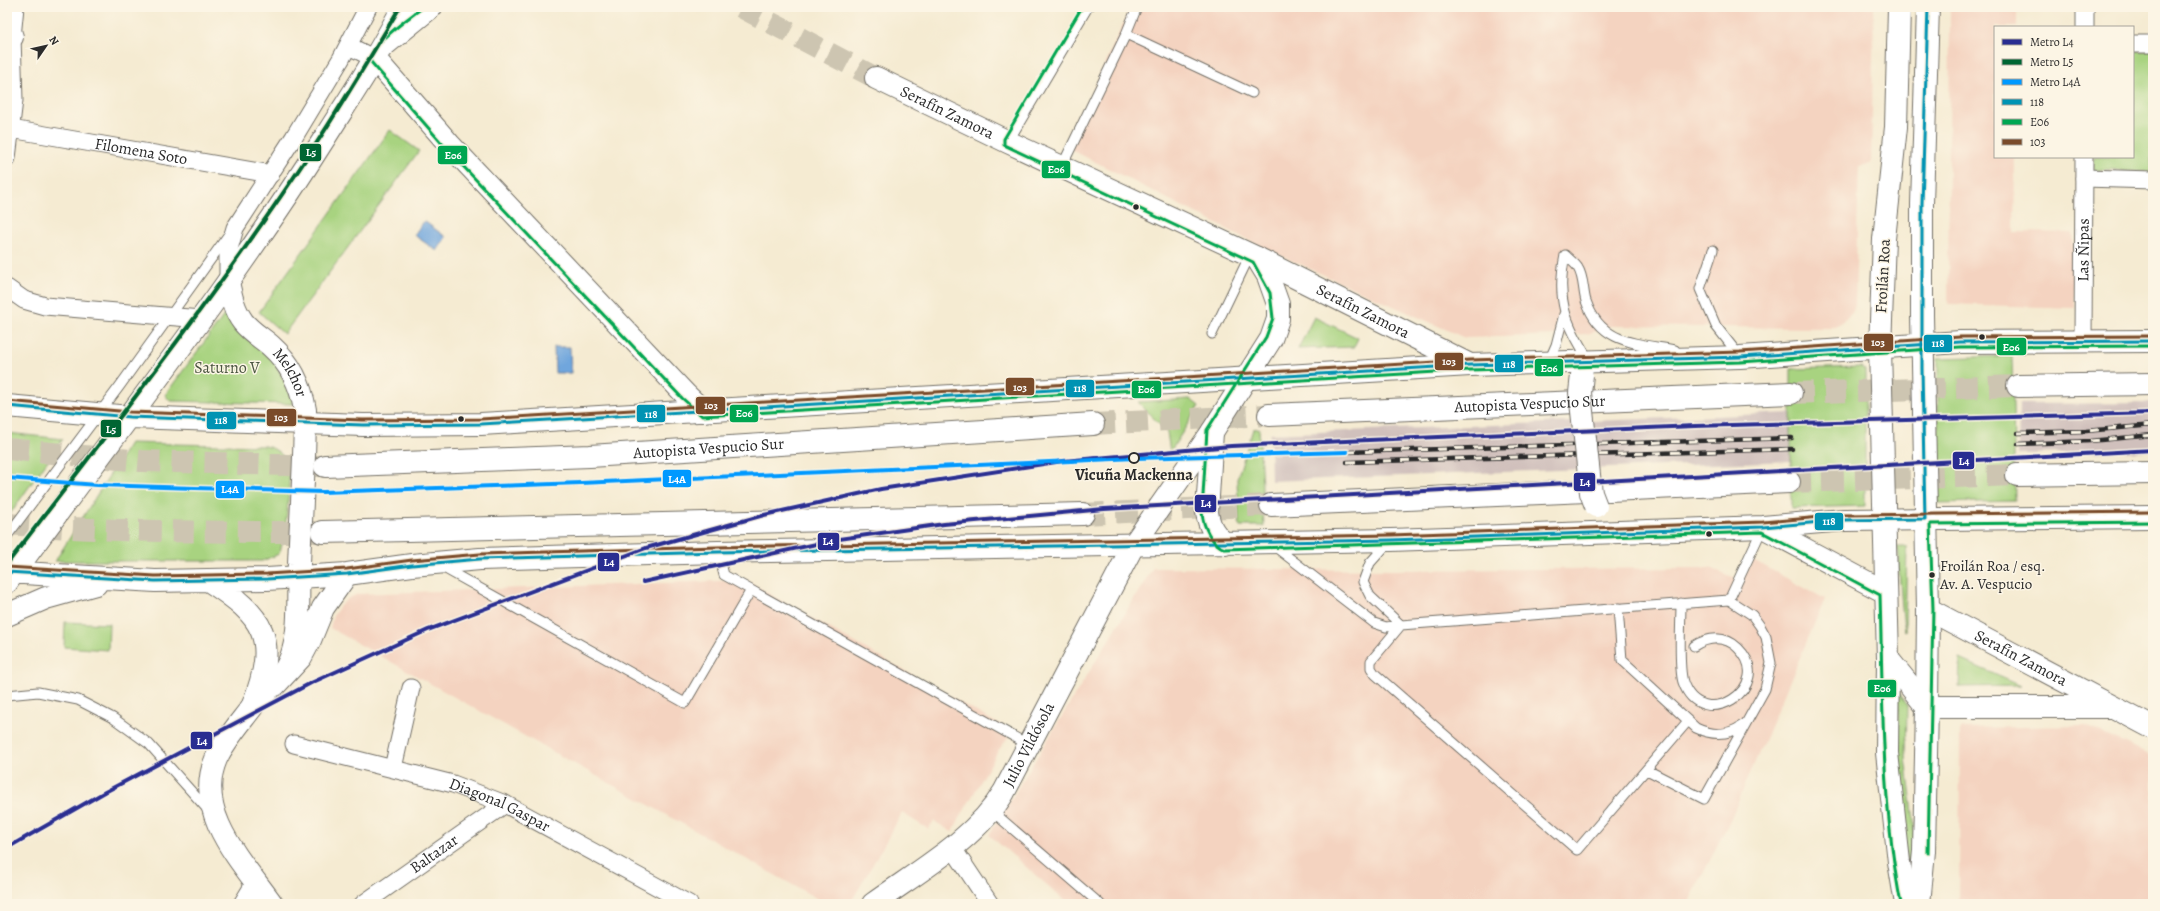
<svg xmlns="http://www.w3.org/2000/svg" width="2160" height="911" font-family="Alegreya,serif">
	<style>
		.built { fill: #f4d3c0 }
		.industrial { fill: #d0c0bc }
		.green { fill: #a8d380; stroke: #6a7f56 }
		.water { fill: #70a6dd; stroke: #4e6884 }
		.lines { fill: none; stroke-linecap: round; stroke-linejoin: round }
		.tertiary-tunnel { stroke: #cdc5b1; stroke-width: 22; stroke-dasharray: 22 11; stroke-linecap: butt }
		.motorway-tunnel { stroke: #cdc5b1; stroke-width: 22; stroke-dasharray: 22 11; stroke-linecap: butt }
		.service-casing { stroke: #726e65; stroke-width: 11 }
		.minor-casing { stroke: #726e65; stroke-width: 19 }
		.tertiary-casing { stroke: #726e65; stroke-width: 24 }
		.secondary-casing { stroke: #726e65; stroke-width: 24 }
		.primary-casing { stroke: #726e65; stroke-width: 24 }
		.motorway-casing { stroke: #726e65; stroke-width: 24 }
		.service { stroke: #fff; stroke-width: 9 }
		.minor { stroke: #fff; stroke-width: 17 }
		.tertiary { stroke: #fff; stroke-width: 22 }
		.secondary { stroke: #fff; stroke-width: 22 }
		.primary { stroke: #fff; stroke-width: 22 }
		.motorway { stroke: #fff; stroke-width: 22 }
		.rail-casing { stroke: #2b2b2b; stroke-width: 4.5 }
		.rail { stroke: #fcf5e5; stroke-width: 3; stroke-dasharray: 9; stroke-linecap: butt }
		.primary-bridge-casing { stroke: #726e65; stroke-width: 24; stroke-linecap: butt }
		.primary-bridge { stroke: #fff; stroke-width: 22 }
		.bus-1-casing { stroke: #fcf5e5; stroke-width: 6 }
		.bus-2-casing { stroke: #fcf5e5; stroke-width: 6 }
		.bus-3-casing { stroke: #fcf5e5; stroke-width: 6 }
		.bus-1 { stroke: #0093b3; stroke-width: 3 }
		.bus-2 { stroke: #00a651; stroke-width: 3 }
		.bus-3 { stroke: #7a4b2a; stroke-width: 3 }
		.metro-1-casing { stroke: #fcf5e5; stroke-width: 7 }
		.metro-2-casing { stroke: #fcf5e5; stroke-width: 7 }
		.metro-3-casing { stroke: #fcf5e5; stroke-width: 7 }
		.metro-1 { stroke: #292d91; stroke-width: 4 }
		.metro-2 { stroke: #063; stroke-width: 4 }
		.metro-3 { stroke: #09f; stroke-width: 4 }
		.bus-dot { fill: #2b2b2b; stroke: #fcf5e5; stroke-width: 1.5 }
		.stop-dot { fill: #fcf5e5; stroke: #2b2b2b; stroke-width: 2 }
		.labels { text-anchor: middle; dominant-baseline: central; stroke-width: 3; stroke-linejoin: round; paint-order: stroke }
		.bus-label { font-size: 15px; fill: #2b2b2b; stroke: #fcf5e5; text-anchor: start }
		.street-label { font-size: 16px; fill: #2b2b2b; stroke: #fcf5e5 }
		.park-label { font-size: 16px; fill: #4a5540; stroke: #fcf5e5 }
		.stop-label { font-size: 16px; font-weight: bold; fill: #2b2b2b; stroke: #fcf5e5 }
		.line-badge { stroke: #fcf5e5; stroke-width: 1.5 }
		.badge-label { font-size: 11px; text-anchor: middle; font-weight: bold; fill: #fff }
	</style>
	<rect width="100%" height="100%" fill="#fcf5e5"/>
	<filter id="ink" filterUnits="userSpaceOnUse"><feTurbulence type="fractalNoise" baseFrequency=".025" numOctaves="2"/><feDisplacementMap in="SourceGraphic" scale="8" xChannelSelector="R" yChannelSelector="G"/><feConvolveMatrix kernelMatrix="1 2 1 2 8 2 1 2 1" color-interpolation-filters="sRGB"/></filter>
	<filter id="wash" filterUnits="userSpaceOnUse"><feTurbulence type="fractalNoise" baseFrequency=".012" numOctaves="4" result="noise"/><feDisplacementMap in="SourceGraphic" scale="16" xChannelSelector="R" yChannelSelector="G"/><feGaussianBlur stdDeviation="0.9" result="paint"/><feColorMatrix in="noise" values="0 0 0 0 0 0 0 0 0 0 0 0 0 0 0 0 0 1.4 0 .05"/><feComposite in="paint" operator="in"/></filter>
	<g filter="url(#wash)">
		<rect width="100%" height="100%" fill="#f5ebd2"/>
		<!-- built -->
		<path class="built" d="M 1128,7 L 1874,7 L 1871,164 L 1859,166 L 1855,304 L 1852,313 L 1841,323 L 1830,328 L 1610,326 L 1587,334 L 1465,338 L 1268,250 L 1068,148 L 1128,13 Z
			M 1950,7 L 2017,7 L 2017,27 L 1995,27 L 1995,157 L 2015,157 L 2014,232 L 2072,233 L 2075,308 L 1948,304 Z
			M 1753,560 L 1825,599 L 1730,820 L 1688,904 L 1069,904 L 989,835 L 1153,568 L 1394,570 L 1710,568 L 1741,580 Z
			M 745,580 L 1012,732 L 998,751 L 952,832 L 934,821 L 928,829 L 902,813 L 850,904 L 827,904 L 330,628 L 333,616 L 340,606 L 349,598 L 358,594 Z
			M 2086,726 L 2153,757 L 2153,904 L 1959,904 L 1960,728 Z"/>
		<!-- industrial -->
		<path class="industrial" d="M 2153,403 L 2153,451 L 2018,454 L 2019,404 Z
			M 1791,413 L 1792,461 L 1271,481 L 1270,434 Z"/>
		<!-- green -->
		<path class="green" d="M 2133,51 L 2153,51 L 2151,172 L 2094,170 L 2094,157 L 2133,157 Z
			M 390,130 L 419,151 L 284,334 L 259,312 Z
			M 225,314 L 232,325 L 275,362 L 294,401 L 292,404 L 170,401 L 165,395 Z
			M 1314,317 L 1358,338 L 1354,347 L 1298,349 Z
			M 2012,356 L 2015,501 L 1938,503 L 1938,358 Z
			M 1861,367 L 1865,370 L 1865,506 L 1791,508 L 1791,369 Z
			M 1190,399 L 1199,406 L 1170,452 L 1167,432 L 1138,402 Z
			M 1259,428 L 1264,526 L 1239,526 L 1237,479 L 1253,429 Z
			M 7,433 L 63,439 L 7,518 Z
			M 130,443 L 265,446 C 276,448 284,455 288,465 C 292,478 285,541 279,554 L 262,561 L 55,561 Z
			M 1897,547 L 1907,547 L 1905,631 L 1904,630 Z
			M 65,622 L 109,624 L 108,650 L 64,647 Z
			M 1960,659 L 2021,686 L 1959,687 Z
			M 1898,690 L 1907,705 L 1906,758 L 1914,821 L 1915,904 L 1898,807 Z"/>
		<!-- water -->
		<path class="water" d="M 424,221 L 446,237 L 437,251 L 414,235 Z
			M 554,347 L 570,347 L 571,373 L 555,373 Z"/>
	</g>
	<g filter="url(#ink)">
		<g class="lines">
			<!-- tertiary-tunnel -->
			<path class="tertiary-tunnel" d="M 741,7 L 876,78"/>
			<!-- motorway-tunnel -->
			<path class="motorway-tunnel" d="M 1791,393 L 2018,386
				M 1093,424 L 1269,415
				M 7,449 L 141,461 L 322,466
				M 1789,482 L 2017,475
				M 1083,514 L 1271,505
				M 7,524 C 111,532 215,532 320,532"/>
			<!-- service casing -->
			<g class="service-casing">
				<path id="service" d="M 1126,34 L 1137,7
					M 1008,142 L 1088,7
					M 1062,166 L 1126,34 L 1252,93
					M 1713,250 L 1700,289 L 1716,326 L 1738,354
					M 1565,255 C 1569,259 1576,264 1578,268 C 1584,277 1583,292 1586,301 C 1601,345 1638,343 1675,350
					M 1565,255 C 1556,299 1565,323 1589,360
					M 1212,334 L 1250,255
					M 1549,361 L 1556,345 L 1564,314
					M 7,536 L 119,387 L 229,234
					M 1387,544 L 1370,563 L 1363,582 L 1370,596 L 1401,625
					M 1274,546 L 1374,623 L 1386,627 L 1401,625
					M 442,567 L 685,703 L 751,590 L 724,575 L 718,552
					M 751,590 L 1029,745
					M 1681,603 C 1681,622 1678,666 1683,682 C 1701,735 1778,687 1738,648 C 1725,635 1708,637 1694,646
					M 1618,608 L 1622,660 L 1696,728 C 1713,736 1728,736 1743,725
					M 7,695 L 38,692 L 78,700 L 113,718 L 149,744 L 208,810
					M 1688,721 L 1577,850 L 1375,674 L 1371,668 L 1371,661 L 1401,625 L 1729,600 L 1763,527
					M 1647,770 L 1704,799 L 1765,689 L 1771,663 L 1766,637 L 1760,626 L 1752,615 L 1729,600
					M 992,811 L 1100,904"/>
			</g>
			<!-- minor casing -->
			<g class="minor-casing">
				<g id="minor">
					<path d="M 2085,27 L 2085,7"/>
					<path d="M 2133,44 L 2153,44"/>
					<path d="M 349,46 L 375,59"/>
					<path id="s1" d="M 11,129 L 271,174"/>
					<path d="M 7,158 L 14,100 L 12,37 L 15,7"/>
					<path d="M 2084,178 L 2153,180"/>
					<path d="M 228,282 L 228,252 L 235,228 L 294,137 L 341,59 L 368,7"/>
					<path d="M 7,288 L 24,300 L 45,306 L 201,319"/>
					<path id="s2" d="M 2083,342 L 2084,157"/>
					<path id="s3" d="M 294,744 L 453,784 L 505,804 L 689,904"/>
					<path d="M 393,768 L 411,688"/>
					<path d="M 952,847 L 990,904"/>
					<path d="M 242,904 L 256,881"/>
					<path id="s4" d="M 363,904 L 505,804"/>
				</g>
			</g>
			<!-- tertiary casing -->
			<g class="tertiary-casing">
				<g id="tertiary">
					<path d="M 382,47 L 431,7"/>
					<path d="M 375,59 L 449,144 L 686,395 L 703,411"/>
					<path id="s5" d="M 876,78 L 1008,142 L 1257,258 L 1470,365"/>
					<path id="s6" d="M 1928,609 L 2153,728"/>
					<path d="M 1927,707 L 2110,707"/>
					<path id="s7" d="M 873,904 C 917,872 976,839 1004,792 L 1134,544 L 1212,432 L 1271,339 L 1278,319 L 1278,304 L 1268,276 L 1257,258"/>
				</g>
			</g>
			<!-- secondary casing -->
			<g class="secondary-casing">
				<g id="secondary">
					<path d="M 1899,7 L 1896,127 L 1884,239 L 1880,348 L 1888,659 L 1887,753 L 1899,862 L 1906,904"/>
					<path id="s8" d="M 228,282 C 231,296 234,310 243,322 C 251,332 262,338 271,346 C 290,363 301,385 305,410 C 305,461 301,513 299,564 C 297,594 301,623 293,651 C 285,680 268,686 252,707 C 240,723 224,741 216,759 C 193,813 243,863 272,904"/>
					<path d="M 1888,659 L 1927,707"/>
					<path d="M 1919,904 L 1924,851 L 1927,707 L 1928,609 L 1922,315 L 1922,204 L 1928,7"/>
				</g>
			</g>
			<!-- primary casing -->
			<g class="primary-casing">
				<path id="primary" d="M 7,23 L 12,37
					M 7,406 L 130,417 L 363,425 L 481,424 L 1470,365 L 1740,357 L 1960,342 L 2153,341
					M 1212,432 L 1207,512 C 1209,526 1214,535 1225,544
					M 1763,527 L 1885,592
					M 7,572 L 155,581 L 267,579 L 347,574 L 412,565 L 480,559 L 718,552 L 1391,540 L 1763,527 L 1844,520 L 2153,517
					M 208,580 C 265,617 279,638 253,705
					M 7,582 C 113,435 227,293 324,139 C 351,96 380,53 403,7
					M 7,615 L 46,598 L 96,584
					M 275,685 L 301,657 L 310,640 L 323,608 L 347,574"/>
			</g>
			<!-- motorway casing -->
			<g class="motorway-casing">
				<g id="motorway">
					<path d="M 2018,386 L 2153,384"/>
					<path id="s9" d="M 1269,415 L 1791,393"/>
					<path id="s10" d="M 325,466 L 590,456 L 1093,424"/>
					<path d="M 2017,475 L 2153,473"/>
					<path d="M 1271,505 L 1789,482"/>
					<path d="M 322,532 L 1083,514"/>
				</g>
			</g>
			<!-- service -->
			<use href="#service" class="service"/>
			<!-- minor -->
			<use href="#minor" class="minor"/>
			<!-- tertiary -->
			<use href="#tertiary" class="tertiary"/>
			<!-- secondary -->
			<use href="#secondary" class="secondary"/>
			<!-- primary -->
			<use href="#primary" class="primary"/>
			<!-- motorway -->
			<use href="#motorway" class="motorway"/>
			<!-- rail casing -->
			<g class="rail-casing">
				<path id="rail" d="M 2018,433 L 2086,431 L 2153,425
					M 2018,444 L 2090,441 L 2153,435
					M 1347,452 L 1792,438
					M 1347,462 L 1792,449"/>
			</g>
			<!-- rail -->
			<use href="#rail" class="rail"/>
			<!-- primary-bridge casing -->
			<g class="primary-bridge-casing">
				<path id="primary-bridge" d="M 1582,375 L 1580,393 L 1591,493 L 1596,506"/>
			</g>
			<!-- primary-bridge -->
			<use href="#primary-bridge" class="primary-bridge"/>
			<!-- bus-1 casing -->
			<g class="bus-1-casing">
				<path id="bus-1" d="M 7,406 L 130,417 L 363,425 L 481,424 L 1470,365 L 1740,357 L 1960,342 L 2153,341
					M 7,572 L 155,581 L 267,579 L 347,574 L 412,565 L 480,559 L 718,552 L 1391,540 L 1763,527 L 1844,520 L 1925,519 L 1922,368 L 1922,204 L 1928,7"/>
			</g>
			<!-- bus-2 casing -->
			<g class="bus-2-casing">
				<path id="bus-2" d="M 423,7 C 412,16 366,47 371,62 L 445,147 L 682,398 L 702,416 L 1470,370 L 1740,362 L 1960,347 L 2153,346
					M 1082,7 L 1004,139 L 1004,145 L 1253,262 L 1270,293 L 1273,318 L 1266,337 L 1207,430 L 1202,512 C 1203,526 1211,544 1225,549 L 1762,532 L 1880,595 C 1883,699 1881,802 1901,904
					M 1928,853 L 1933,609 L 1930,524 L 2153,522"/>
			</g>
			<!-- bus-3 casing -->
			<g class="bus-3-casing">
				<path id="bus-3" d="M 7,401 L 130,412 L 363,420 L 481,419 L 1470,360 L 1740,352 L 1960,337 L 2153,336
					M 7,567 L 155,576 L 267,574 L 347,569 L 412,560 L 480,554 L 718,547 L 1391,535 L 1763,522 L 1844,515 L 2153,512"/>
			</g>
			<!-- bus-1 -->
			<use href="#bus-1" class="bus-1"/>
			<!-- bus-2 -->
			<use href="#bus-2" class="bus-2"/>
			<!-- bus-3 -->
			<use href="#bus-3" class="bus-3"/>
			<!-- metro-1 casing -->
			<g class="metro-1-casing">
				<path id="metro-1" d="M 643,582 L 839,539 L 944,524 L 1104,509 L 2153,450
					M 7,848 L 105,792 L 311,683 L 428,630 L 646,548 L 764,515 L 881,489 L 1063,461 L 1231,446 L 1695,426 L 2153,413"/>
			</g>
			<!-- metro-2 casing -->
			<g class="metro-2-casing">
				<path id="metro-2" d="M 7,564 C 111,429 216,295 310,153 C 342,105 371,56 400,7"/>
			</g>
			<!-- metro-3 casing -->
			<g class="metro-3-casing">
				<path id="metro-3" d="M 7,478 L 97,485 L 323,492 L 581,483 L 1136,458 L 1347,452"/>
			</g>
			<!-- metro-1 -->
			<use href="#metro-1" class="metro-1"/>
			<!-- metro-2 -->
			<use href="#metro-2" class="metro-2"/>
			<!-- metro-3 -->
			<use href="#metro-3" class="metro-3"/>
		</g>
	</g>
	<!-- markers -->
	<g class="bus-dot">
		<circle cx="1136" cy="207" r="3.5"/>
		<circle cx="1982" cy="337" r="3.5"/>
		<circle cx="461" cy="419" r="3.5"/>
		<circle cx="1709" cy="534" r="3.5"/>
		<circle cx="1932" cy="575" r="3.5"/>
	</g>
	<circle class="stop-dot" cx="1134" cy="458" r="5"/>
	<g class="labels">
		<!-- bus labels -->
		<g class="bus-label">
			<text x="1940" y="566">Froilán Roa / esq.<tspan x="1940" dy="18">Av. A. Vespucio</tspan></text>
		</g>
		<!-- street labels -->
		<g class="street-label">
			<text stroke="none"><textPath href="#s5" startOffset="79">Serafín Zamora</textPath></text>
			<text stroke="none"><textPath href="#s1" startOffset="132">Filomena Soto</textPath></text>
			<text stroke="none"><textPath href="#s2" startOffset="92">Las Ñipas</textPath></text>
			<text transform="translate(1883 276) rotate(-87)">Froilán Roa</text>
			<text stroke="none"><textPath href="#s5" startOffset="540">Serafín Zamora</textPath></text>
			<text stroke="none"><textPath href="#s8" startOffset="113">Melchor</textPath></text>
			<text stroke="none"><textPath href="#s9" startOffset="261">Autopista Vespucio Sur</textPath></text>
			<text stroke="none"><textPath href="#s10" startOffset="384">Autopista Vespucio Sur</textPath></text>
			<text stroke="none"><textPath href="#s6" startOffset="105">Serafín Zamora</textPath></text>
			<text stroke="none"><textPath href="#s7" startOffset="227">Julio Vildósola</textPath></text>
			<text stroke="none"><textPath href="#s3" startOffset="215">Diagonal Gaspar</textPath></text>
			<text stroke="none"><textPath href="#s4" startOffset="87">Baltazar</textPath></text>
		</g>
		<!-- park labels -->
		<g class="park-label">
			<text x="227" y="368">Saturno V</text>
		</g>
		<!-- stop labels -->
		<g class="stop-label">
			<text x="1134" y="475">Vicuña Mackenna</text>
		</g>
	</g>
	<g class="line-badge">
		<rect x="299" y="143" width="23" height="19" rx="4" fill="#063"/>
		<rect x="437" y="145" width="31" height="20" rx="4" fill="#00a651"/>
		<rect x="1041" y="160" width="30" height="19" rx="4" fill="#00a651"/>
		<rect x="1863" y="333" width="31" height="19" rx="4" fill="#7a4b2a"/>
		<rect x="1923" y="334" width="30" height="19" rx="4" fill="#0093b3"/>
		<rect x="1996" y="337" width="31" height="19" rx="4" fill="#00a651"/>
		<rect x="1434" y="352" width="30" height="19" rx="4" fill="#7a4b2a"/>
		<rect x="1494" y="354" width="30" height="19" rx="4" fill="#0093b3"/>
		<rect x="1534" y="358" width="30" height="19" rx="4" fill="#00a651"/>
		<rect x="1005" y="377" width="30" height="19" rx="4" fill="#7a4b2a"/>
		<rect x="1065" y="379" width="30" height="19" rx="4" fill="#0093b3"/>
		<rect x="1131" y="380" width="31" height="19" rx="4" fill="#00a651"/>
		<rect x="695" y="396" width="31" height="19" rx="4" fill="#7a4b2a"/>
		<rect x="729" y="404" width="30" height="19" rx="4" fill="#00a651"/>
		<rect x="636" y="404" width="30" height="19" rx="4" fill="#0093b3"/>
		<rect x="266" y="408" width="31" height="19" rx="4" fill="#7a4b2a"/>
		<rect x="206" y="411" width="31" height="19" rx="4" fill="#0093b3"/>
		<rect x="100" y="419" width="22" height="19" rx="4" fill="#063"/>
		<rect x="1952" y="451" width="23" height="19" rx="4" fill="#292d91"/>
		<rect x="662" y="469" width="30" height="19" rx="4" fill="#09f"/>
		<rect x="1573" y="472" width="23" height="20" rx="4" fill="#292d91"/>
		<rect x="215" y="480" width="30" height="19" rx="4" fill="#09f"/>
		<rect x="1194" y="494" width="23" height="19" rx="4" fill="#292d91"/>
		<rect x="1814" y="512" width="30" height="19" rx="4" fill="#0093b3"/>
		<rect x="817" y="532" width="23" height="19" rx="4" fill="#292d91"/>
		<rect x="597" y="552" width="23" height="20" rx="4" fill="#292d91"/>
		<rect x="1867" y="679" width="30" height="19" rx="4" fill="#00a651"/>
		<rect x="190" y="731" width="23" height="19" rx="4" fill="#292d91"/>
	</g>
	<g class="badge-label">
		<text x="311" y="156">L5</text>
		<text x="453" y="159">E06</text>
		<text x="1056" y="173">E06</text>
		<text x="1878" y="346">103</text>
		<text x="1938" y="347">118</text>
		<text x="2011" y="351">E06</text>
		<text x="1449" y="365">103</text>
		<text x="1509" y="368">118</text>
		<text x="1549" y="372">E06</text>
		<text x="1020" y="391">103</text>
		<text x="1080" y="392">118</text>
		<text x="1146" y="393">E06</text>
		<text x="711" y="409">103</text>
		<text x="744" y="417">E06</text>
		<text x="651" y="418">118</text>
		<text x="281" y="421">103</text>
		<text x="221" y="424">118</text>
		<text x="111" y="433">L5</text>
		<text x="1964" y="465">L4</text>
		<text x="677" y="483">L4A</text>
		<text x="1585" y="486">L4</text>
		<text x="230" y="493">L4A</text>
		<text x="1206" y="507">L4</text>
		<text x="1829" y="525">118</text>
		<text x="828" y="545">L4</text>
		<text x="609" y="566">L4</text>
		<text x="1882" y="692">E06</text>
		<text x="202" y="745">L4</text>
	</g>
	<!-- margin -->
	<rect width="2160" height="911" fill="none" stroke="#fcf5e5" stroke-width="24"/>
	<!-- legend -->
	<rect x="1994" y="26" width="140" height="132" fill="#fcf5e5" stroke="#a8a49b"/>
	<rect x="2002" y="39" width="20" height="6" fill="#292d91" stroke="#a8a49b"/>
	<text x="2030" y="46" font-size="12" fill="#2b2b2b">Metro L4</text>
	<rect x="2002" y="59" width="20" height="6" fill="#006633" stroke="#a8a49b"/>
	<text x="2030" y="66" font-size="12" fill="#2b2b2b">Metro L5</text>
	<rect x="2002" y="79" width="20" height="6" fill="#0099ff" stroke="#a8a49b"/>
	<text x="2030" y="86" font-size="12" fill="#2b2b2b">Metro L4A</text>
	<rect x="2002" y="99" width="20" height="6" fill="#0093b3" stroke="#a8a49b"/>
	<text x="2030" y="106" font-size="12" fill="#2b2b2b">118</text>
	<rect x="2002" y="119" width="20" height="6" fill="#00a651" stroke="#a8a49b"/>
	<text x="2030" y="126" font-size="12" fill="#2b2b2b">E06</text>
	<rect x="2002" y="139" width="20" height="6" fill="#7a4b2a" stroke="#a8a49b"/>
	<text x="2030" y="146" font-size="12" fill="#2b2b2b">103</text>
	<!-- north arrow -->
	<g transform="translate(46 46) rotate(56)" stroke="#fcf5e5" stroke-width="3" paint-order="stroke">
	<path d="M0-3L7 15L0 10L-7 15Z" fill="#2b2b2b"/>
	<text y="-6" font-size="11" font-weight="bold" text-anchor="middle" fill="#2b2b2b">N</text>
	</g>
</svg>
